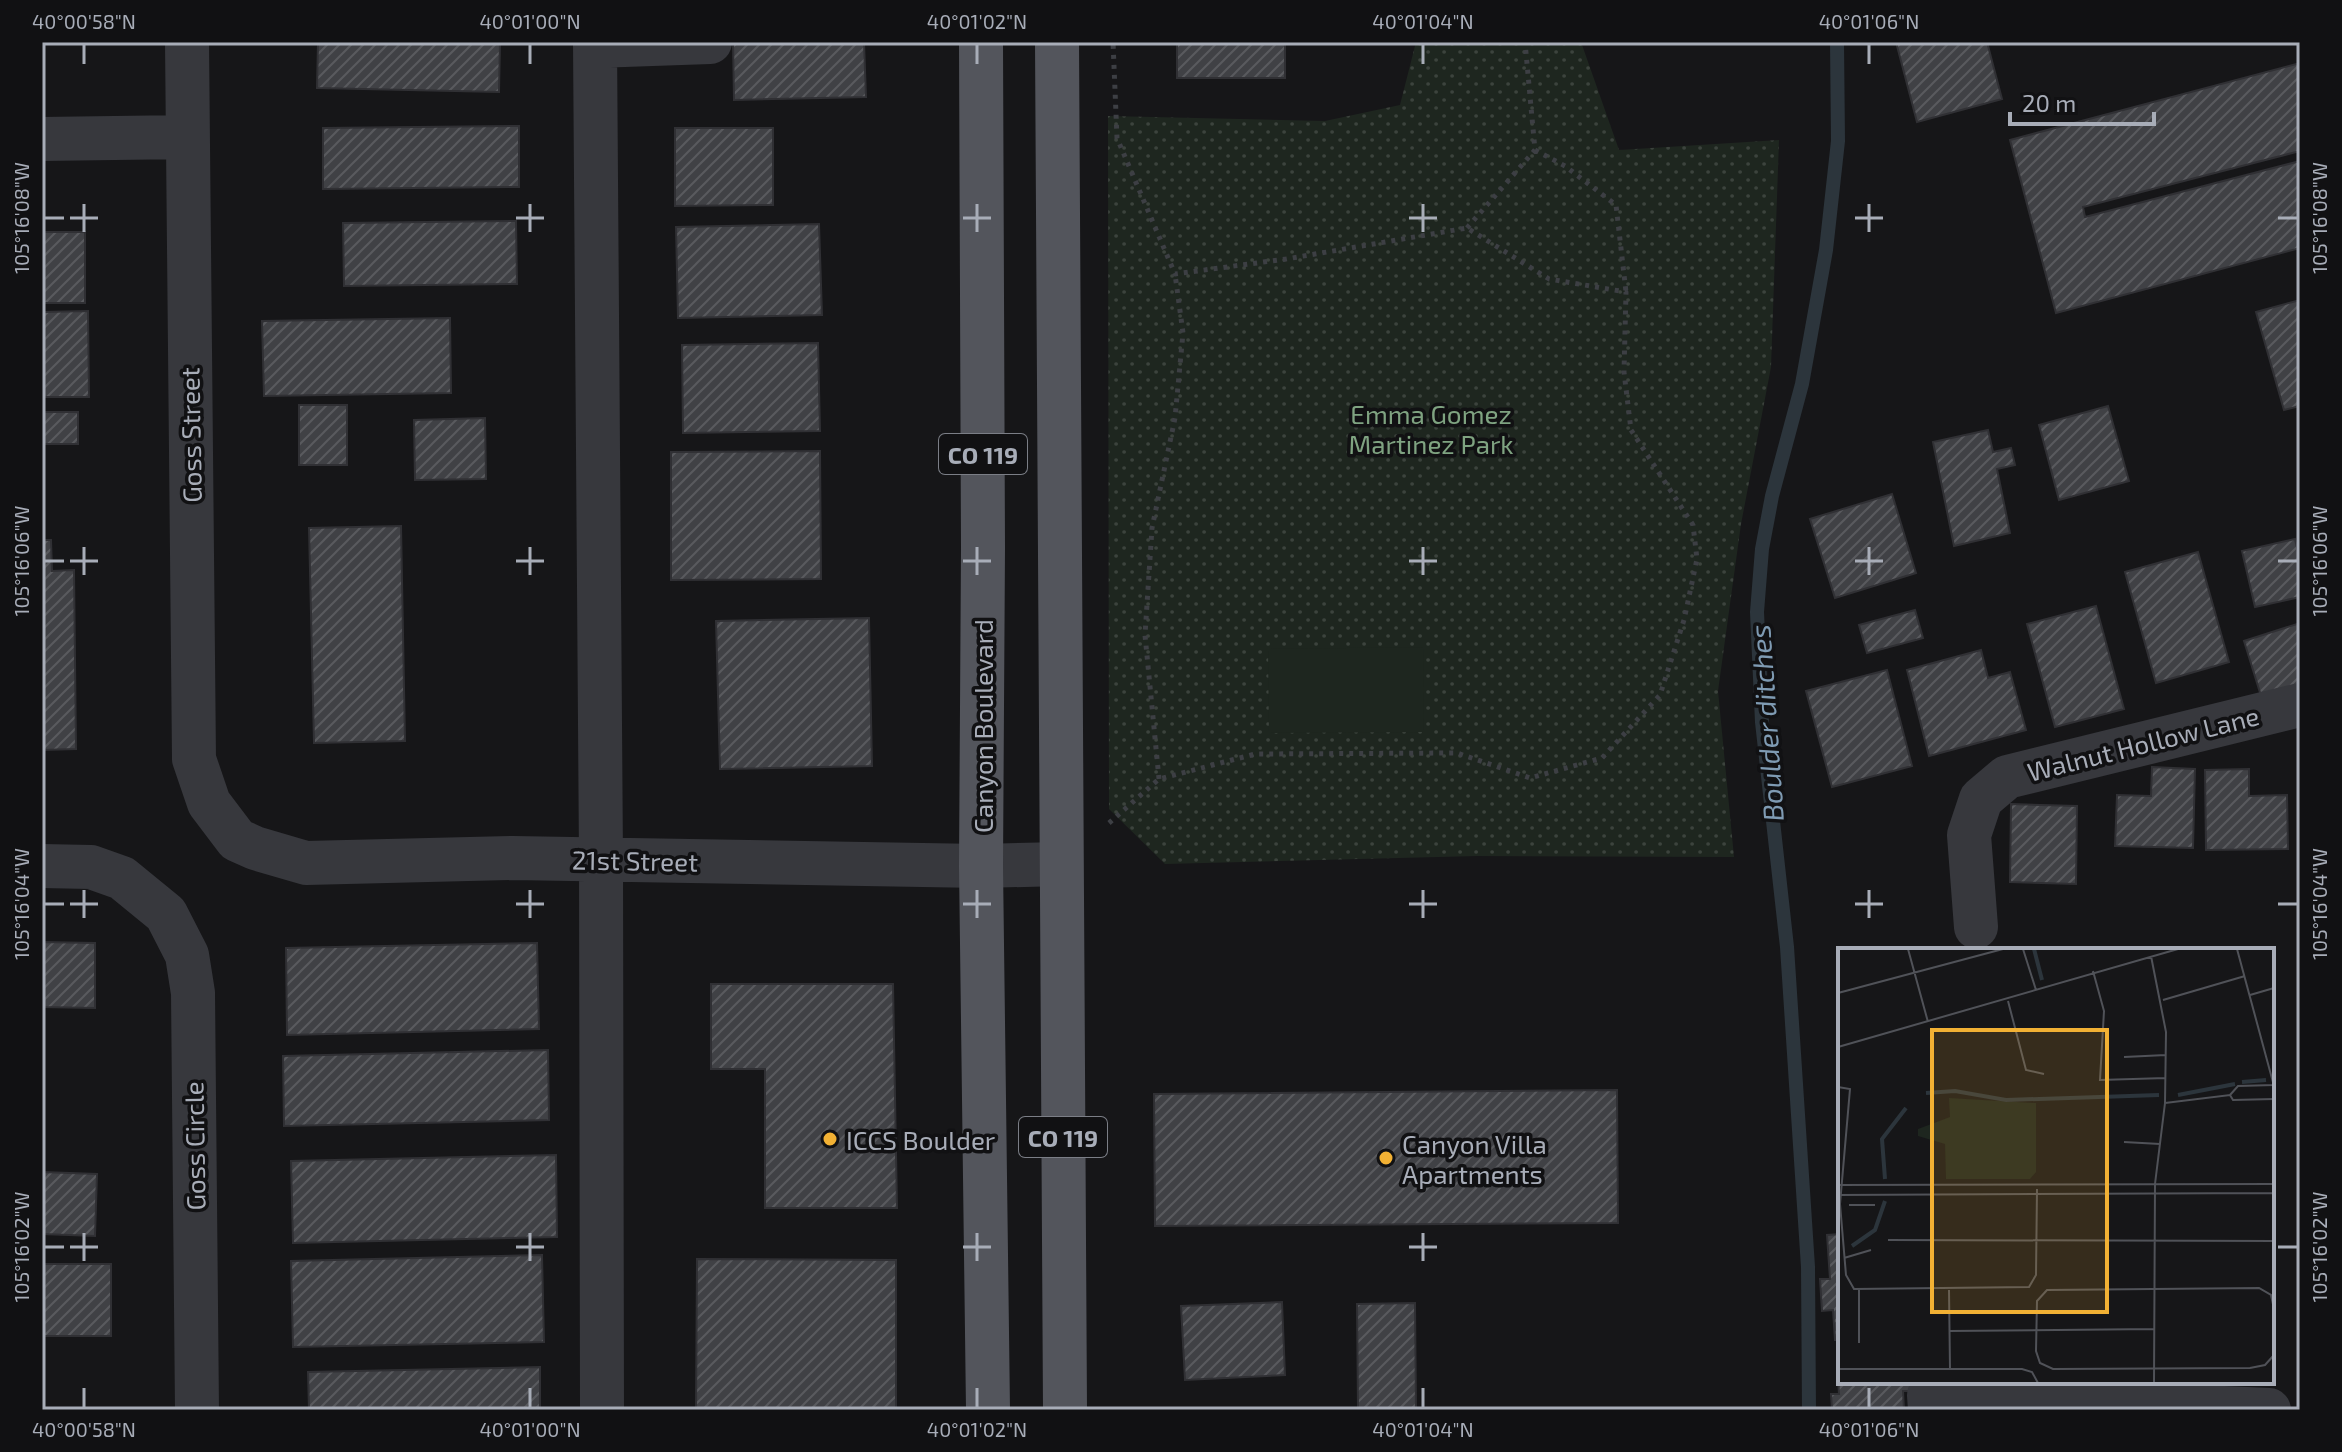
<svg xmlns="http://www.w3.org/2000/svg" width="2342" height="1452" font-family="'Exo 2',sans-serif">
	<style>
		.grass { fill: url(#grass-dots) }
		.garden { fill: #1e261f }
		.lines { fill: none; stroke-linecap: round; stroke-linejoin: round }
		.stream { stroke: #2c353c; stroke-width: 14 }
		.building { fill: url(#building-hatch); stroke: #303034; stroke-width: 2 }
		.path { stroke: #3d3f44; stroke-width: 5; stroke-dasharray: 4 6; stroke-linecap: butt }
		.minor { stroke: #37383d; stroke-width: 44 }
		.major { stroke: #53555c; stroke-width: 44 }
		.ticks { fill: none; stroke: #a8adb8; stroke-width: 3 }
		.poi-dot { fill: #f2b134; stroke: #111113; stroke-width: 3 }
		.labels { text-anchor: middle; dominant-baseline: central; stroke-width: 7; stroke-linejoin: round; paint-order: stroke }
		.shield { fill: #111113; stroke: #7b7e86; stroke-width: 2 }
		.shield-label { font-size: 24px; font-weight: bold; fill: #a8adb8 }
		.park-label { font-size: 26px; fill: #7fa381; stroke: #111113 }
		.street-label { font-size: 26px; fill: #a8adb8; stroke: #111113 }
		.poi-label { font-size: 26px; fill: #a8adb8; stroke: #111113; text-anchor: start }
		.water-label { font-size: 28px; font-style: italic; fill: #7f9bb3; stroke: #111113 }
		.inset-river { fill: none; stroke: #2c353c; stroke-width: 4 }
		.inset-road { fill: none; stroke: #505258; stroke-width: 2 }
		.view { fill: #f2b134; fill-opacity: 0.15; stroke: #f2b134; stroke-width: 4 }
		.inset-edge { fill: none; stroke: #a8adb8; stroke-width: 4 }
		.neatline { fill: none; stroke: #a8adb8; stroke-width: 3 }
		.ticks-label { font-size: 20px; text-anchor: middle; fill: #a8adb8 }
	</style>
	<defs>
		<pattern id="grass-dots" width="8" height="8" patternUnits="userSpaceOnUse" patternTransform="scale(2)"><rect width="8" height="8" fill="#1e261f"/><path d="M2 2h.1M6 6h.1" fill="none" stroke="#3c433d" stroke-width="1.8" stroke-linecap="round"/></pattern>
		<pattern id="building-hatch" width="6" height="6" patternUnits="userSpaceOnUse" patternTransform="scale(2)"><rect width="6" height="6" fill="#404145"/><path d="M-1 1l2-2M0 6l6-6M5 7l2-2" fill="none" stroke="#595a5e"/></pattern>
	</defs>
	<rect width="100%" height="100%" fill="#161618"/>
	<!-- grass -->
	<path class="grass" d="M 1416,42 L 1581,42 L 1619,150 L 1779,140 L 1771,367 L 1741,524 L 1718,691 L 1734,857 L 1477,856 L 1165,864 L 1109,809 L 1108,116 L 1325,121 L 1400,105 Z"/>
	<!-- garden -->
	<path class="garden" d="M 1423,647 L 1424,732 L 1269,733 L 1268,649 Z"/>
	<g class="lines">
		<!-- stream -->
		<path class="stream" d="M 1809,1410 L 1808,1267 L 1787,947 L 1762,722 L 1757,612 L 1762,549 L 1772,496 L 1802,384 L 1826,250 L 1838,141 L 1837,42"/>
	</g>
	<!-- building -->
	<path class="building" d="M 318,42 L 500,42 L 499,92 L 317,88 Z
		M 733,42 L 864,42 L 866,97 L 734,100 Z
		M 1177,42 L 1285,42 L 1285,78 L 1177,78 Z
		M 1896,42 L 1987,42 L 2002,99 L 1917,122 Z
		M 2300,63 L 2300,151 L 2083,207 L 2085,217 L 2300,161 L 2300,248 L 2056,313 L 2010,140 Z
		M 519,126 L 519,187 L 323,189 L 323,128 Z
		M 675,128 L 773,128 L 773,205 L 675,206 Z
		M 516,221 L 517,284 L 344,286 L 343,223 Z
		M 819,224 L 822,315 L 678,318 L 676,227 Z
		M 42,232 L 85,232 L 85,303 L 42,303 Z
		M 2300,300 L 2300,406 L 2284,410 L 2256,312 Z
		M 88,311 L 89,397 L 42,397 L 42,312 Z
		M 450,318 L 451,393 L 264,396 L 262,321 Z
		M 818,343 L 820,431 L 683,433 L 682,345 Z
		M 299,405 L 347,405 L 347,465 L 299,465 Z
		M 2108,406 L 2129,481 L 2059,500 L 2039,425 Z
		M 42,412 L 78,412 L 78,444 L 42,444 Z
		M 485,418 L 486,479 L 415,480 L 414,420 Z
		M 1988,430 L 1993,452 L 2011,448 L 2015,465 L 1997,469 L 2010,533 L 1954,546 L 1933,442 Z
		M 820,451 L 821,579 L 671,580 L 671,452 Z
		M 1892,494 L 1916,573 L 1835,598 L 1810,519 Z
		M 401,526 L 405,741 L 314,743 L 309,528 Z
		M 2295,539 L 2300,561 L 2300,597 L 2255,607 L 2242,551 Z
		M 42,540 L 51,540 L 52,571 L 74,570 L 76,749 L 42,750 Z
		M 2198,552 L 2229,662 L 2156,683 L 2125,572 Z
		M 2096,606 L 2124,709 L 2055,727 L 2027,624 Z
		M 1915,610 L 1923,638 L 1867,653 L 1859,625 Z
		M 869,618 L 872,766 L 720,769 L 716,621 Z
		M 2300,623 L 2300,687 L 2262,699 L 2244,641 Z
		M 1981,650 L 1988,678 L 2010,672 L 2026,730 L 1929,756 L 1907,670 Z
		M 1887,670 L 1912,766 L 1832,787 L 1806,691 Z
		M 2152,767 L 2195,769 L 2193,848 L 2115,846 L 2117,795 L 2151,796 Z
		M 2249,769 L 2249,796 L 2287,795 L 2288,849 L 2206,850 L 2205,770 Z
		M 2011,804 L 2077,806 L 2076,884 L 2010,882 Z
		M 42,942 L 95,943 L 95,1008 L 42,1007 Z
		M 537,943 L 539,1029 L 287,1035 L 286,948 Z
		M 711,984 L 893,984 L 897,1208 L 765,1208 L 765,1069 L 711,1069 Z
		M 548,1050 L 549,1120 L 284,1126 L 283,1056 Z
		M 1617,1090 L 1618,1223 L 1155,1226 L 1154,1094 Z
		M 556,1155 L 557,1237 L 293,1243 L 291,1161 Z
		M 42,1172 L 97,1174 L 95,1236 L 42,1234 Z
		M 1840,1234 L 1840,1340 L 1835,1340 L 1833,1310 L 1822,1311 L 1820,1279 L 1830,1279 L 1827,1235 Z
		M 542,1255 L 544,1342 L 293,1347 L 291,1261 Z
		M 697,1259 L 896,1260 L 896,1410 L 696,1410 Z
		M 42,1264 L 111,1264 L 111,1336 L 42,1336 Z
		M 1282,1302 L 1285,1375 L 1185,1380 L 1181,1306 Z
		M 1415,1303 L 1416,1410 L 1358,1410 L 1357,1304 Z
		M 1837,1364 L 1840,1364 L 1840,1382 L 1910,1382 L 1910,1391 L 1903,1391 L 1904,1410 L 1832,1410 L 1831,1394 L 1839,1394 Z
		M 540,1367 L 540,1410 L 309,1410 L 308,1372 Z"/>
	<g class="lines">
		<!-- path -->
		<path class="path" d="M 1535,150 L 1565,166 L 1616,205 L 1626,292
			M 1467,228 L 1535,150 L 1525,42
			M 1159,779 L 1145,635 L 1152,528 L 1175,418 L 1183,333 L 1175,274
			M 1109,823 L 1159,779 L 1255,754 L 1457,753 L 1530,778 L 1602,758 L 1660,695 L 1684,620 L 1697,559 L 1693,525 L 1631,430 L 1624,372 L 1626,292 L 1549,279 L 1467,228 L 1286,259 L 1175,274 L 1117,138 L 1113,42"/>
		<!-- minor -->
		<path class="minor" d="M 187,42 L 194,759 L 209,803 L 237,840 L 255,848 L 306,863 L 513,858 L 981,866 L 1061,864
			M 595,42 L 601,859 L 602,1410
			M 595,46 L 710,42
			M 42,139 L 187,137
			M 42,866 L 91,867 L 122,878 L 166,914 L 187,955 L 193,993 L 197,1410
			M 1976,927 L 1969,835 L 1981,799 L 2007,777 L 2300,705
			M 1930,1410 L 1929,1395 L 2269,1410"/>
		<!-- major -->
		<path class="major" d="M 981,42 L 983,548 L 981,866 L 988,1410
			M 1057,42 L 1065,1410"/>
	</g>
	<!-- ticks -->
	<path class="ticks" d="M 84,44 L 84,64M 530,44 L 530,64M 977,44 L 977,64M 1423,44 L 1423,64M 1869,44 L 1869,64M 84,204 L 84,232M 530,204 L 530,232M 977,204 L 977,232M 1423,204 L 1423,232M 1869,204 L 1869,232M 44,218 L 64,218M 70,218 L 98,218M 516,218 L 544,218M 963,218 L 991,218M 1409,218 L 1437,218M 1855,218 L 1883,218M 2278,218 L 2298,218M 84,547 L 84,575M 530,547 L 530,575M 977,547 L 977,575M 1423,547 L 1423,575M 1869,547 L 1869,575M 44,561 L 64,561M 70,561 L 98,561M 516,561 L 544,561M 963,561 L 991,561M 1409,561 L 1437,561M 1855,561 L 1883,561M 2278,561 L 2298,561M 84,890 L 84,918M 530,890 L 530,918M 977,890 L 977,918M 1423,890 L 1423,918M 1869,890 L 1869,918M 44,904 L 64,904M 70,904 L 98,904M 516,904 L 544,904M 963,904 L 991,904M 1409,904 L 1437,904M 1855,904 L 1883,904M 2278,904 L 2298,904M 84,1233 L 84,1261M 530,1233 L 530,1261M 977,1233 L 977,1261M 1423,1233 L 1423,1261M 44,1247 L 64,1247M 70,1247 L 98,1247M 516,1247 L 544,1247M 963,1247 L 991,1247M 1409,1247 L 1437,1247M 2278,1247 L 2298,1247M 84,1388 L 84,1408M 530,1388 L 530,1408M 977,1388 L 977,1408M 1423,1388 L 1423,1408M 1869,1388 L 1869,1408"/>
	<!-- markers -->
	<g class="poi-dot">
		<circle cx="830" cy="1139" r="8"/>
		<circle cx="1386" cy="1158" r="8"/>
	</g>
	<g class="labels">
		<!-- shield labels -->
		<g class="shield">
			<rect x="939" y="434" width="88" height="40" rx="6"/>
			<rect x="1019" y="1117" width="88" height="40" rx="6"/>
		</g>
		<g class="shield-label">
			<text x="983" y="454">CO 119</text>
			<text x="1063" y="1137">CO 119</text>
		</g>
		<!-- park labels -->
		<g class="park-label">
			<text x="1431" y="413">Emma Gomez<tspan x="1431" dy="30">Martinez Park</tspan></text>
		</g>
		<!-- street labels -->
		<g class="street-label">
			<text transform="translate(190 435) rotate(-91)">Goss Street</text>
			<text transform="translate(982 726) rotate(-90)">Canyon Boulevard</text>
			<text transform="translate(2143 743) rotate(-14)">Walnut Hollow Lane</text>
			<text transform="translate(635 860) rotate(1)">21st Street</text>
			<text transform="translate(194 1146) rotate(-91)">Goss Circle</text>
		</g>
		<!-- poi labels -->
		<g class="poi-label">
			<text x="846" y="1139">ICCS Boulder</text>
			<text x="1402" y="1143">Canyon Villa<tspan x="1402" dy="30">Apartments</tspan></text>
		</g>
		<!-- water labels -->
		<g class="water-label">
			<text transform="translate(1766 723) rotate(-94)">Boulder ditches</text>
		</g>
	</g>
	<!-- overview -->
	<g transform="translate(1838 948)">
		<rect width="436" height="436" fill="#161618"/>
		<path d="M 111,150 L 198,155 L 198,224 L 192,231 L 108,231 L 107,196 L 80,188 L 80,181 L 112,169 Z" fill="#1e261f"/>
		<path class="inset-river" d="M 196,1 L 204,32M 404,134 L 428,132M 88,145 L 117,143 L 168,152 L 321,147M 340,147 L 397,136M 47,231 L 44,191 L 68,160M 14,298 L 37,282 L 47,253"/>
		<path class="inset-road" d="M 70,1 L 90,74M 185,1 L 198,42M 399,1 L 436,138M 313,8 L 328,84 L 327,155 L 317,236 L 316,435M 255,23 L 266,63 L 262,132 L 328,130M 0,45 L 165,1M 412,47 L 436,40M 325,52 L 407,28M 170,53 L 188,122 L 206,126M 0,99 L 340,1M 286,109 L 328,107M 0,139 L 12,141 L 2,256 L 8,327 L 16,341 L 191,339 L 198,327 L 199,241M 392,147 L 400,138 L 436,137M 327,155 L 392,147 L 395,152 L 436,151M 286,194 L 322,196M 0,237 L 436,236M 436,242 L 436,329M 0,247 L 436,245M 11,257 L 37,257M 50,292 L 436,293M 6,310 L 33,302M 111,342 L 112,421M 436,361 L 433,347 L 421,340 L 209,342 L 199,353 L 198,403 L 202,415 L 215,421 L 412,420 L 427,417 L 436,407M 111,383 L 317,381M 21,395 L 21,342M 0,421 L 184,421 L 194,424 L 200,435"/>
		<path class="view" d="M 94,82 L 269,82 L 269,364 L 94,364 Z"/>
		<rect width="436" height="436" class="inset-edge"/>
	</g>
	<!-- border -->
	<rect width="2342" height="1452" fill="none" stroke="#111113" stroke-width="88"/>
	<!-- scale -->
	<path d="M2010 112v12h144v-12" fill="none" stroke="#a8adb8" stroke-width="4"/>
	<text x="2022" y="112" font-size="24" fill="#a8adb8" stroke="#111113" stroke-width="6" paint-order="stroke">20 m</text>
	<rect x="44" y="44" width="2254" height="1364" class="neatline"/>
	<g class="ticks-label">
		<text x="84" y="29">40°00'58"N</text>
		<text x="530" y="29">40°01'00"N</text>
		<text x="977" y="29">40°01'02"N</text>
		<text x="1423" y="29">40°01'04"N</text>
		<text x="1869" y="29">40°01'06"N</text>
		<text transform="translate(2320 218) rotate(-90)" y="7">105°16'08"W</text>
		<text transform="translate(22 218) rotate(-90)" y="7">105°16'08"W</text>
		<text transform="translate(2320 561) rotate(-90)" y="7">105°16'06"W</text>
		<text transform="translate(22 561) rotate(-90)" y="7">105°16'06"W</text>
		<text transform="translate(2320 904) rotate(-90)" y="7">105°16'04"W</text>
		<text transform="translate(22 904) rotate(-90)" y="7">105°16'04"W</text>
		<text transform="translate(22 1247) rotate(-90)" y="7">105°16'02"W</text>
		<text transform="translate(2320 1247) rotate(-90)" y="7">105°16'02"W</text>
		<text x="84" y="1437">40°00'58"N</text>
		<text x="530" y="1437">40°01'00"N</text>
		<text x="977" y="1437">40°01'02"N</text>
		<text x="1423" y="1437">40°01'04"N</text>
		<text x="1869" y="1437">40°01'06"N</text>
	</g>
</svg>
